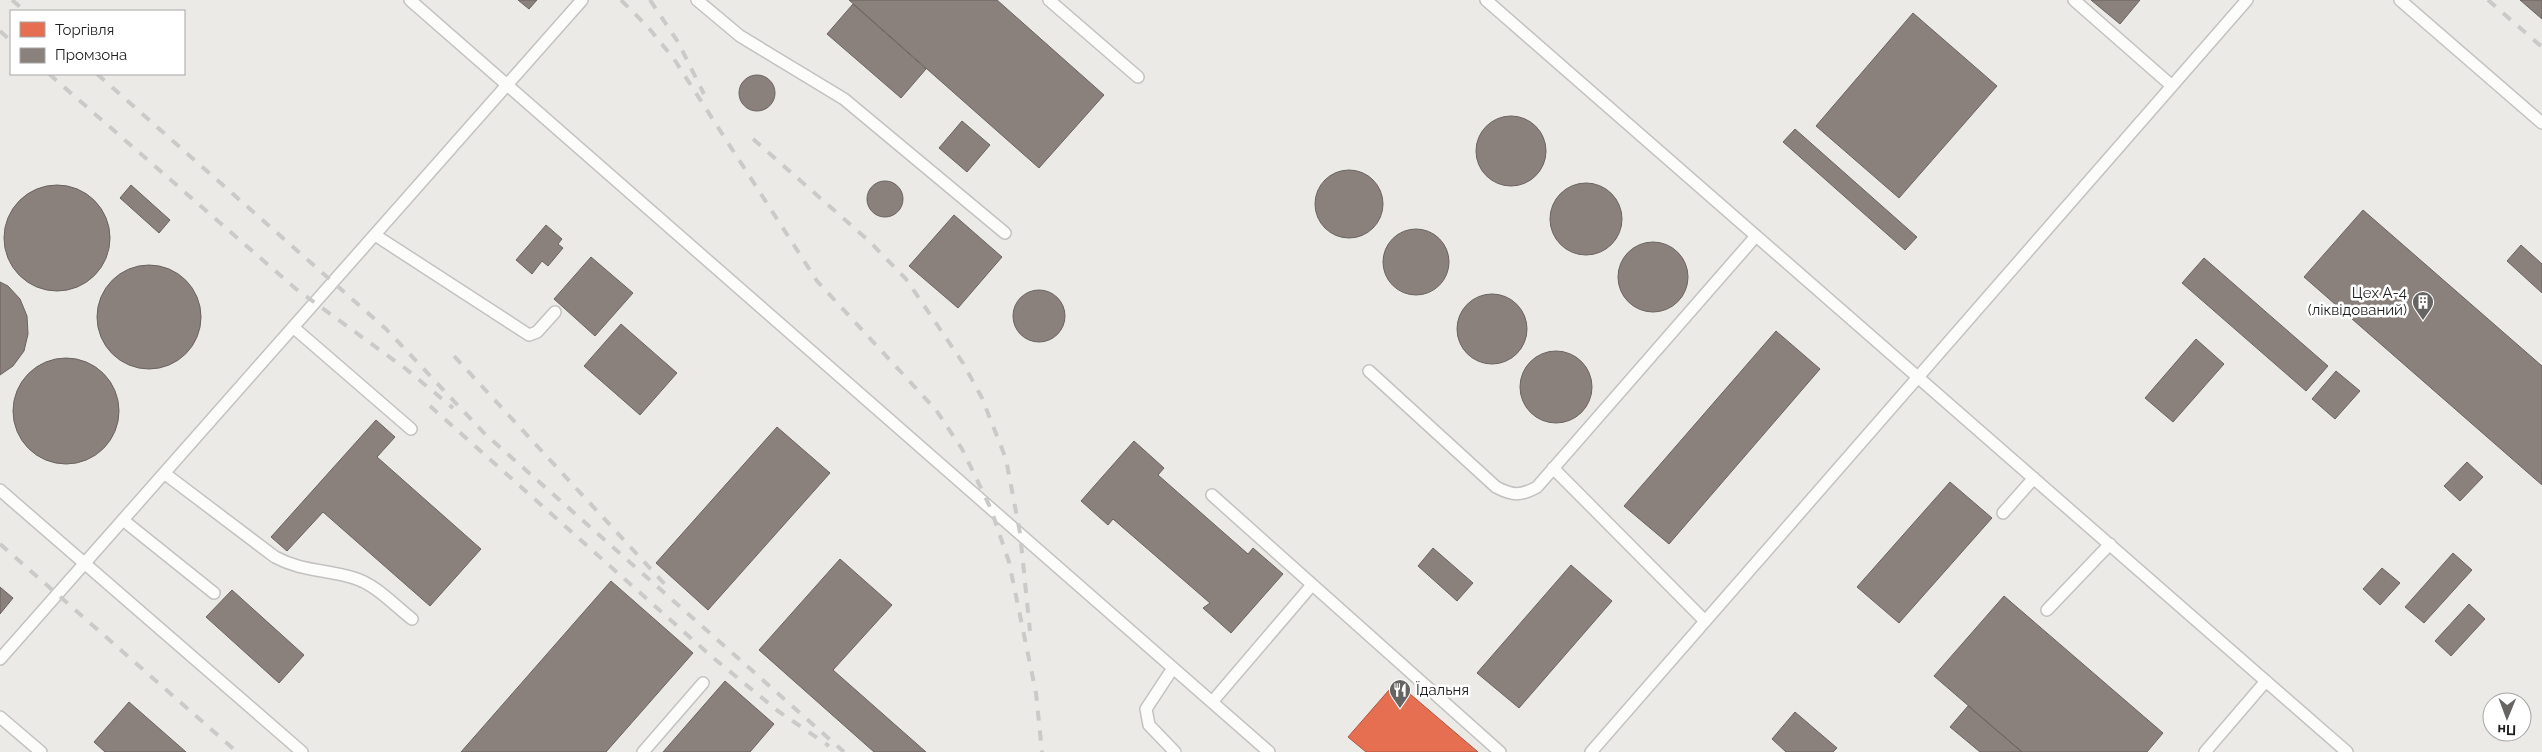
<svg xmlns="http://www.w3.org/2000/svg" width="2542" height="752" font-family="Raleway,sans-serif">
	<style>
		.shops { fill: #e76f51; stroke: #ab5742 }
		.industry { fill: #8a817c; stroke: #6a6360 }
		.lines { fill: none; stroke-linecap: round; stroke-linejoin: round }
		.lane-casing { stroke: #c3c2c1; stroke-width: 14 }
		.lane { stroke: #fcfcfb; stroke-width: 11 }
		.rail { stroke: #cacac9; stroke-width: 4; stroke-dasharray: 10 10; stroke-linecap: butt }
		.labels { text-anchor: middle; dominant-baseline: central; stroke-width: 5; stroke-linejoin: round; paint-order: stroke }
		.poi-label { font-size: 15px; fill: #1e1e1e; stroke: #fff; text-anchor: end }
	</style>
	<rect width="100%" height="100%" fill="#eceae6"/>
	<!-- shops -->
	<path class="shops" d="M 1396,682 L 1478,752 L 1366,752 L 1348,737 Z"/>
	<!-- industry -->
	<path class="industry" d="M 518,0 L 537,0 L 529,9 Z
		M 849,0 L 997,0 L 1104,95 L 1039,168 Z
		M 2091,0 L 2140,0 L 2120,24 Z
		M 2520,0 L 2542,0 L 2542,19 Z
		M 853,4 L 926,69 L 901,98 L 827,34 Z
		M 1913,13 L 1997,86 L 1899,198 L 1816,126 Z
		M739 93a18 18 0 1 1 36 0a18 18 0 1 1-36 0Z
		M1476 151a35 35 0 1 1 70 0a35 35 0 1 1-70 0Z
		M 962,121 L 990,145 L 967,172 L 939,148 Z
		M 1795,129 L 1917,237 L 1905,250 L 1783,142 Z
		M1315 204a34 34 0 1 1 68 0a34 34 0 1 1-68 0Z
		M867 199a18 18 0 1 1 36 0a18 18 0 1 1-36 0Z
		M1550 219a36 36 0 1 1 72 0a36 36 0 1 1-72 0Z
		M4 238a53 53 0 1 1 106 0a53 53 0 1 1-106 0Z
		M 131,185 L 170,220 L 159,233 L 120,198 Z
		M 2363,210 L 2542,366 L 2542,485 L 2304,277 Z
		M 954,215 L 1002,257 L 958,308 L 909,266 Z
		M 546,225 L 562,239 L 558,244 L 563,248 L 548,266 L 542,261 L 532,274 L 516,260 Z
		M1383 262a33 33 0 1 1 66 0a33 33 0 1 1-66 0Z
		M1618 277a35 35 0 1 1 70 0a35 35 0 1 1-70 0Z
		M 2521,245 L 2542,264 L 2542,293 L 2507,261 Z
		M 591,257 L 633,293 L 595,336 L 554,299 Z
		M 2204,258 L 2328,366 L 2306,391 L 2182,283 Z
		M97 317a52 52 0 1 1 104 0a52 52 0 1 1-104 0Z
		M 0,282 L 8,286 L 20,299 L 27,316 L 28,334 L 24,351 L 13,366 L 0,375 Z
		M1013 316a26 26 0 1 1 52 0a26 26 0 1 1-52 0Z
		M1457 329a35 35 0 1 1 70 0a35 35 0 1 1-70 0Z
		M 621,324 L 677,373 L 640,415 L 584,366 Z
		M 1776,331 L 1820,369 L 1669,544 L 1624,506 Z
		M 2196,339 L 2224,364 L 2173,422 L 2145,398 Z
		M1520 387a36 36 0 1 1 72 0a36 36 0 1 1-72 0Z
		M13 411a53 53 0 1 1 106 0a53 53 0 1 1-106 0Z
		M 2336,371 L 2360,391 L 2335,419 L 2312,399 Z
		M 376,420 L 395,437 L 377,457 L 481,549 L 430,606 L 323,512 L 287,551 L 271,537 Z
		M 777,427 L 830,473 L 708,610 L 656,563 Z
		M 1134,441 L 1164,468 L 1158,475 L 1248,554 L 1253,548 L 1283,574 L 1231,633 L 1203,608 L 1210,603 L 1113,519 L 1108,525 L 1081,501 Z
		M 2467,462 L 2483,477 L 2460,501 L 2444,486 Z
		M 1950,482 L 1992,518 L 1899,623 L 1857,587 Z
		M 1433,548 L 1473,583 L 1457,601 L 1418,566 Z
		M 2453,553 L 2472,570 L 2424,623 L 2405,607 Z
		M 840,559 L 892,605 L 833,670 L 926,752 L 874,752 L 759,650 Z
		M 1571,565 L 1612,601 L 1519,708 L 1477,673 Z
		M 2382,568 L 2400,583 L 2380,605 L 2363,589 Z
		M 611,581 L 693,653 L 606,752 L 461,752 Z
		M 0,587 L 13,598 L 0,614 Z
		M 232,590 L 304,655 L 279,683 L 206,617 Z
		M 2004,596 L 2163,733 L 2147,752 L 2022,752 L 1934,676 Z
		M 2469,604 L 2485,619 L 2451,656 L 2435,641 Z
		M 725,681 L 774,724 L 750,752 L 663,752 Z
		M 129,702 L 186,752 L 105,752 L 94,742 Z
		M 1968,706 L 2022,752 L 1980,752 L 1950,727 Z
		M 1795,712 L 1837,748 L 1833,752 L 1786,752 L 1772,739 Z"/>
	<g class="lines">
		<!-- lane casing -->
		<g class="lane-casing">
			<path id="lane" d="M 410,0 L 1269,752
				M 697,0 L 740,36 L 844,99 L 1005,233
				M 1049,0 L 1138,77
				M 1486,0 L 2347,752
				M 2074,0 L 2172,86
				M 2400,0 L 2542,123
				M 375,235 L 529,335 L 537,332 L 555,312
				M 293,327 L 411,429
				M 1369,371 L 1496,487 C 1513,496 1521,496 1537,487 L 1756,236
				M 1553,468 L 1705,621
				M 164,473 L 275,557 C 303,572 325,569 354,578 C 375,584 394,605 412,619
				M 0,490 L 302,752
				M 1212,495 L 1500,752
				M 2003,513 L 2034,478
				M 123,520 L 214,593
				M 2047,610 L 2110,544
				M 0,659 L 582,0
				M 1173,668 L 1146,709 L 1149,725 L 1175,752
				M 1212,702 L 1312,585
				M 0,717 L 41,752
				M 643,752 L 703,683
				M 1591,752 L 2247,0
				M 2205,752 L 2266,681"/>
		</g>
		<!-- lane -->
		<use href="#lane" class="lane"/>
		<!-- rail -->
		<path class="rail" d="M 12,0 L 25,11
			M 621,0 L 648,27 L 674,59 L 817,281 L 936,410 L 962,449 L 991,509 L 1009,562 L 1036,693 L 1042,752
			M 650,0 L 678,42 L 704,94
			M 2488,0 L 2542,47
			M 0,31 L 11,41
			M 49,74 L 296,289 L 406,369 L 453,408
			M 97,74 L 386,329 L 484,433 L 844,752
			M 753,139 L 868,240 L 906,279 L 963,363 L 982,398 L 1006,459 L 1020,533 L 1030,631
			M 454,356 L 671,591
			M 430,406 L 711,656 L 778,711 L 829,746
			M 0,544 L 237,752"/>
	</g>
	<!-- icons -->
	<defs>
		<g id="building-pin" transform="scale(1.125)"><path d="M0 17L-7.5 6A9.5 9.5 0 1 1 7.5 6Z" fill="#666564" stroke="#fff"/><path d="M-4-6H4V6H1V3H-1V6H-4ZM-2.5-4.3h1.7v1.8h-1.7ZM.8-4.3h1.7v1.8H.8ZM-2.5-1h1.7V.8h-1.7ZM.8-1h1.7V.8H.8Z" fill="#fff"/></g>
		<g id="restaurant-pin" transform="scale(1.125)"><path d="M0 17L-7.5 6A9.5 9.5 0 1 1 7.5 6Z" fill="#666564" stroke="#fff"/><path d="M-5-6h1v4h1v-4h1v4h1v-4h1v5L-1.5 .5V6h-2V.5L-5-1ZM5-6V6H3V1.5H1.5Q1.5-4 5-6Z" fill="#fff"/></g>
	</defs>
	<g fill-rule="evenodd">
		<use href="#building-pin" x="2423" y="302"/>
		<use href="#restaurant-pin" x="1400" y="690"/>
	</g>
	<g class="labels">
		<!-- poi labels -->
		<g class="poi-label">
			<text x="2407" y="293">Цех А-4<tspan x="2407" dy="17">(ліквідований)</tspan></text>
			<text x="1416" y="690" text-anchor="start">Їдальня</text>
		</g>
	</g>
	<!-- legend -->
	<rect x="10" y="10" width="175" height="65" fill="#ffffff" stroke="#a5a5a5"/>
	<rect x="20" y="22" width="25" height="15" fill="#e76f51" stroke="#a5a5a5"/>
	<text x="55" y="35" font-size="15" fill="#1e1e1e">Торгівля</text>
	<rect x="20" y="48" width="25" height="15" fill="#8a817c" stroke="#a5a5a5"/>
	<text x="55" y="60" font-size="15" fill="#1e1e1e">Промзона</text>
	<!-- north arrow -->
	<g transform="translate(2507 717) rotate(181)"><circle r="24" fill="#ffffff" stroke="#a5a5a5"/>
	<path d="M0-4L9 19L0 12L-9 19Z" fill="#666564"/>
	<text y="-8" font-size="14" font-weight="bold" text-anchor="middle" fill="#1e1e1e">Пн</text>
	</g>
</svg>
